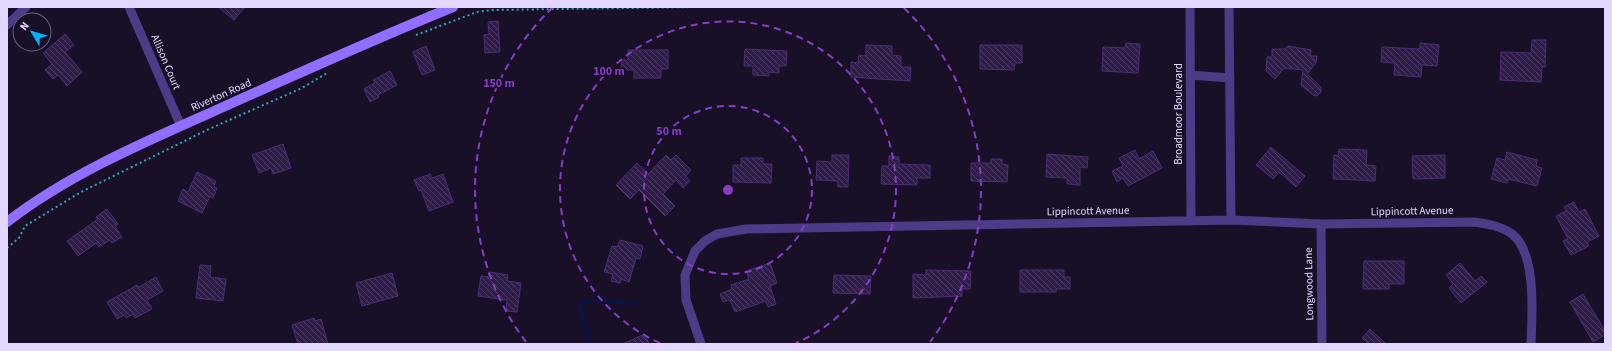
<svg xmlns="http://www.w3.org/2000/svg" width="1612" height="351" font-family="'Source Sans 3',sans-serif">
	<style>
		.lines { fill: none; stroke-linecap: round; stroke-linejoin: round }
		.stream { stroke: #0b1346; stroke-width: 3.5 }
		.building { fill: url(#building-back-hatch); stroke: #4b2e75 }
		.path { stroke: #30a4ba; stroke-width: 2; stroke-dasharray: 2 3; stroke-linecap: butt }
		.minor { stroke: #4e3b87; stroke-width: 9 }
		.secondary { stroke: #916eff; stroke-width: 10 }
		.ring { fill: none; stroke: #863dc5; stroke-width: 2; stroke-dasharray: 7 5 }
		.labels { text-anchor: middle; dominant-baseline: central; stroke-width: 4; stroke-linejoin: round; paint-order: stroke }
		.street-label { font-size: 11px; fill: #e4d7ff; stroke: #191028 }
		.centre { fill: #863dc5; stroke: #191028; stroke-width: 2 }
		.ring-label { font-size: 12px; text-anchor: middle; font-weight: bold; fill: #863dc5; stroke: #191028; stroke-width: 4; stroke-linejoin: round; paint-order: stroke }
	</style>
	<defs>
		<pattern id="building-back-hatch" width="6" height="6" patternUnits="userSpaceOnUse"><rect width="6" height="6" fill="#2f1c49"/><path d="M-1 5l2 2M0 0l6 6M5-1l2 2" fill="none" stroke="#4d3c64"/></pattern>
	</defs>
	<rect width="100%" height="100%" fill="#191028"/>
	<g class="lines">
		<!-- stream -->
		<path class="stream" d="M 590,344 L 580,309 L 582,302 L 598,300 L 637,304"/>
	</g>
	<!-- building -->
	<path class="building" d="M 218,7 L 245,7 L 234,20 Z
		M 498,21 L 500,52 L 485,53 L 484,35 L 489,34 L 488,22 Z
		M 65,34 L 74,45 L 65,52 L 82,72 L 67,86 L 58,75 L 53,79 L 45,70 L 52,64 L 43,53 Z
		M 1532,40 L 1546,40 L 1545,67 L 1542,67 L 1541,82 L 1500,80 L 1501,52 L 1531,53 Z
		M 1126,43 L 1140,44 L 1138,73 L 1102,71 L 1103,47 L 1125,48 Z
		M 1420,43 L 1439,45 L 1437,66 L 1422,65 L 1421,77 L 1394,75 L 1395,63 L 1381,62 L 1382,47 L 1420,49 Z
		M 866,45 L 892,46 L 892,55 L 901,56 L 901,67 L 911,67 L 910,81 L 851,77 L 851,62 L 858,63 L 859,55 L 866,56 Z
		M 980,45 L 1022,45 L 1022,63 L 1015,63 L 1014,70 L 980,69 Z
		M 426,46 L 435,70 L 422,75 L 413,52 Z
		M 1288,46 L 1311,50 L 1310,56 L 1317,56 L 1316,63 L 1307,74 L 1321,87 L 1321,92 L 1317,96 L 1313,95 L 1301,85 L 1303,70 L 1284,68 L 1275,79 L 1266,71 L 1267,57 L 1272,57 L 1272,49 L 1285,49 Z
		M 745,49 L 787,51 L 786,66 L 779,66 L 779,73 L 769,72 L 769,76 L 753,75 L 753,66 L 744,66 Z
		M 628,50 L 668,50 L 668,69 L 661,69 L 661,78 L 634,78 L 634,70 L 621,70 L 622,60 L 628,60 Z
		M 390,71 L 397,85 L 378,95 L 379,97 L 370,102 L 364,89 L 375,83 L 373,80 Z
		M 283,144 L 291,168 L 273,174 L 271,168 L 259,173 L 252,155 Z
		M 1271,147 L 1305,176 L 1296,187 L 1279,172 L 1273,179 L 1256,165 Z
		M 1339,149 L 1367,150 L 1366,165 L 1376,166 L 1375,181 L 1333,179 L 1334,155 L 1338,156 Z
		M 1135,150 L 1139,159 L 1153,151 L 1162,168 L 1128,186 L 1123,178 L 1117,182 L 1112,171 L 1123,166 L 1119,158 Z
		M 1507,152 L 1537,160 L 1536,166 L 1542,168 L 1537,186 L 1508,179 L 1507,183 L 1491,179 L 1497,158 L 1505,160 Z
		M 1047,154 L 1088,157 L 1087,168 L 1080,167 L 1080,185 L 1067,184 L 1067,178 L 1046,177 Z
		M 666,155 L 671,160 L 676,155 L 691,170 L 686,176 L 690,181 L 683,188 L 676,180 L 663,194 L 675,206 L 665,216 L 639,190 L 630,199 L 616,185 L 637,163 L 648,174 Z
		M 832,155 L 849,155 L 848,187 L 838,187 L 838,181 L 816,180 L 817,161 L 832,162 Z
		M 1445,155 L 1445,178 L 1413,179 L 1412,156 Z
		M 889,156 L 899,157 L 899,164 L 930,165 L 930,178 L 917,178 L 917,185 L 881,184 L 882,166 L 889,166 Z
		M 741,158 L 763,158 L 763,164 L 772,164 L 771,183 L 733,182 L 733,165 L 741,165 Z
		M 991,159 L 1002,159 L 1002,164 L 1008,165 L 1007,182 L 971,181 L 971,163 L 991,163 Z
		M 197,172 L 216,181 L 214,187 L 217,188 L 213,198 L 210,196 L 202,213 L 178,201 L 183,189 L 188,192 Z
		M 430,174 L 432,178 L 443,174 L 453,202 L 429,211 L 421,190 L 419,191 L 414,180 Z
		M 1574,202 L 1579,212 L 1585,209 L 1599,236 L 1587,242 L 1589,246 L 1571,255 L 1563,241 L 1568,239 L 1556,216 L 1566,211 L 1564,207 Z
		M 107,209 L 118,224 L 115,226 L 122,237 L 112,243 L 110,240 L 99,247 L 96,243 L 78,256 L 67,241 L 98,219 L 96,217 Z
		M 620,240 L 643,246 L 640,259 L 636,258 L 629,282 L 621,279 L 620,283 L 611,281 L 613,274 L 604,272 L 612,246 L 617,247 Z
		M 1364,261 L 1404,261 L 1404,284 L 1389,284 L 1389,289 L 1363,289 Z
		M 770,263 L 777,283 L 770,286 L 776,304 L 768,307 L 766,301 L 735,312 L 730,300 L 723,302 L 720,294 L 732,289 L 731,285 L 749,279 L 746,271 Z
		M 1460,263 L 1475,281 L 1481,276 L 1487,282 L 1461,303 L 1449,288 L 1453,284 L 1446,275 Z
		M 200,265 L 211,266 L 210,277 L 226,279 L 223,301 L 196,298 Z
		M 926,270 L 971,271 L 970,289 L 962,289 L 962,296 L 913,298 L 913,274 L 926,275 Z
		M 1020,270 L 1064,270 L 1064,277 L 1070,277 L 1070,289 L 1056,289 L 1056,292 L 1020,292 Z
		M 489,272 L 508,275 L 507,281 L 521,283 L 517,312 L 506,311 L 507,300 L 478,296 L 481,276 L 488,277 Z
		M 392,273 L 398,296 L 362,306 L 356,283 Z
		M 834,275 L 871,276 L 870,294 L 833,293 Z
		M 156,277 L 163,291 L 147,300 L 152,309 L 135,318 L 133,314 L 126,318 L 124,315 L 117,319 L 107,302 L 137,285 L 139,287 Z
		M 1583,294 L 1605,331 L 1605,335 L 1593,342 L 1570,302 Z
		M 314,318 L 315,321 L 321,319 L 328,344 L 298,344 L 292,325 Z
		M 1370,329 L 1386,344 L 1369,344 L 1362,338 Z
		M 645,334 L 649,344 L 622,344 Z"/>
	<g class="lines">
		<!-- path -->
		<path class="path" d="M 1204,7 L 1213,7
			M 416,35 L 477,12 L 492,10 L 697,7
			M 7,248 L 19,238 L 25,226 L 81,192 L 209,129 L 302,88 L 327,73"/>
		<!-- minor -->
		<path class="minor" d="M 129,7 L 181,126
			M 1190,7 L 1191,221
			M 1229,7 L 1231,220
			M 7,25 L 26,7
			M 1190,75 L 1230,78
			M 1321,224 L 1322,344
			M 701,344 L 686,300 L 685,275 L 695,251 L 705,241 L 717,234 L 746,229 L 1231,220 L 1321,224 L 1474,222 C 1488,224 1501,226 1512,234 C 1537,253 1532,316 1531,344"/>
		<!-- secondary -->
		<path class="secondary" d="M 7,222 C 68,175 142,143 212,112 C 292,76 372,40 453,7"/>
	</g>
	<!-- distance rings -->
	<g class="ring">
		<circle cx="728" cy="190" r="84"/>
		<path d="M660 343A168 168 0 1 1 796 343"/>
		<path d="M526 342A253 253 0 0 1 552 8M904 8A253 253 0 0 1 930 342"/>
	</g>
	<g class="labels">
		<!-- street labels -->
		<g class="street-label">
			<text transform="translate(166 62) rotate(67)">Allison Court</text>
			<text transform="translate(221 95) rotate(-24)">Riverton Road</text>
			<text transform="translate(1178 114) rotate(-90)">Broadmoor Boulevard</text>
			<text transform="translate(1088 211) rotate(-1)">Lippincott Avenue</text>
			<text transform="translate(1412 211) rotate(-1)">Lippincott Avenue</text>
			<text transform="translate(1309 284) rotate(-91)">Longwood Lane</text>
		</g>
	</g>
	<circle cx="728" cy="190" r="6" class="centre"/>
	<g class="ring-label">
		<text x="609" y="75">100 m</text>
		<text x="499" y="87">150 m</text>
		<text x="669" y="135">50 m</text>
	</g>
	<!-- border -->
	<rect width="1612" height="351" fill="none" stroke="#e4d7ff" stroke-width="16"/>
	<!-- north arrow -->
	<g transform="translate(32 32) rotate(308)"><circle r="19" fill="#191028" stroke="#6a607e"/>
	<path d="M0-3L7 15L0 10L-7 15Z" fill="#04affe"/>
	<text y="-6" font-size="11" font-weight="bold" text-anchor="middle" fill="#e4d7ff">N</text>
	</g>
</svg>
